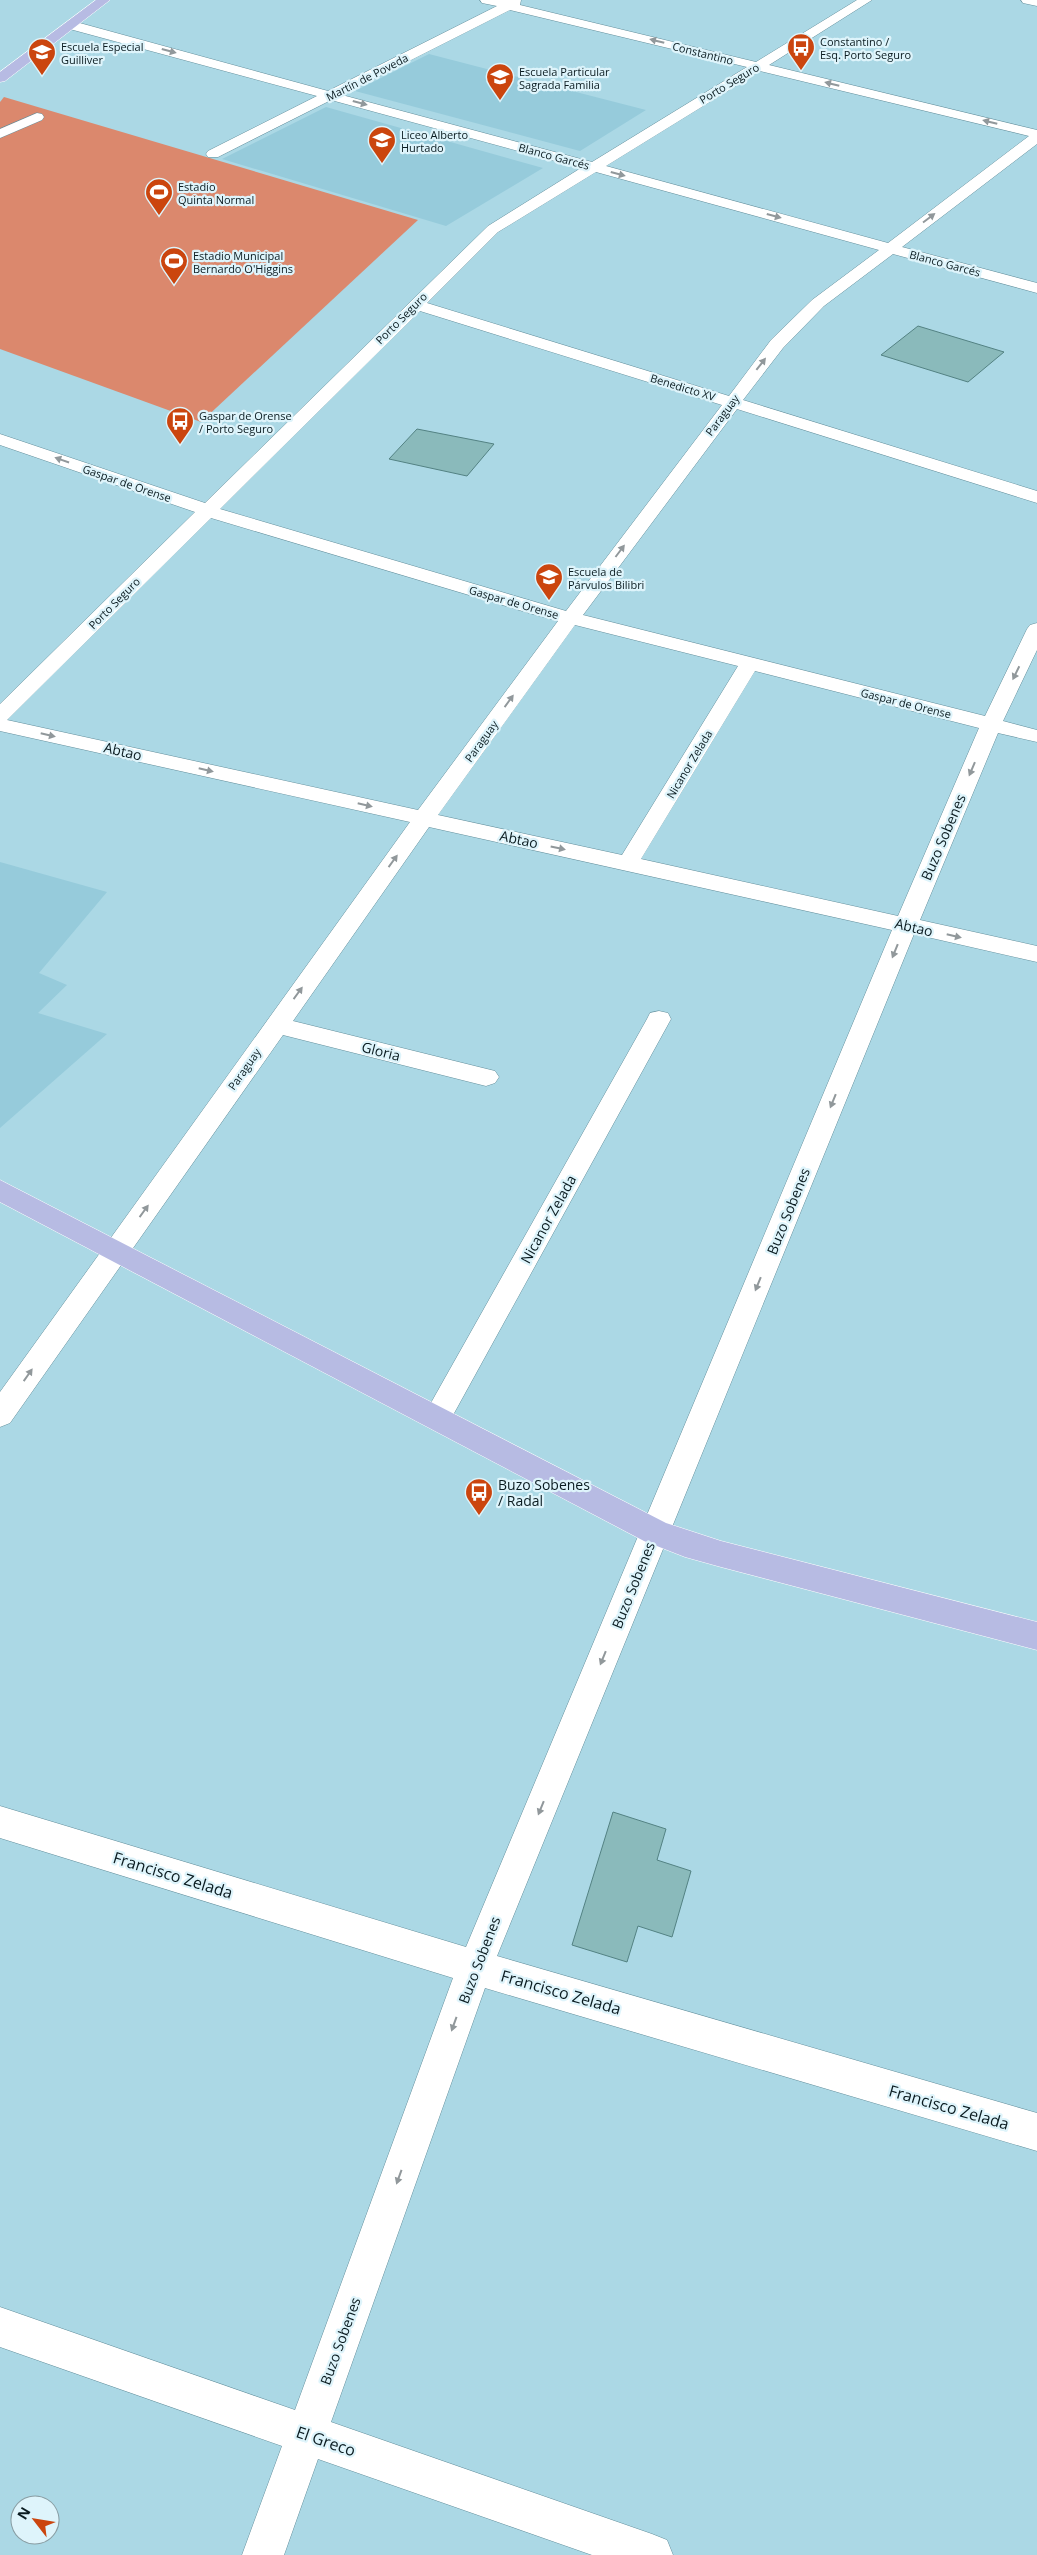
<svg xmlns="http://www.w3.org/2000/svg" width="1037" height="2555" font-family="'Open Sans',sans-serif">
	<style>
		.built { fill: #96cbdb }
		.green { fill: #db886d }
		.building { fill: #8ababb; stroke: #538283 }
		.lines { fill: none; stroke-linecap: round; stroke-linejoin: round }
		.minor-casing { stroke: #648f9c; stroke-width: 1 }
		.major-casing { stroke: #fff; stroke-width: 1 }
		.minor { fill: #fff; fill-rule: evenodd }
		.major { fill: #b7bbe3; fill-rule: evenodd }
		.oneway { fill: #91989b }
		.labels { text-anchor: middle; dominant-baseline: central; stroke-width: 4.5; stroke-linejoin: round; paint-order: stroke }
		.far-poi-label { font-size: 11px; fill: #0a1b20; stroke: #def4fb; text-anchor: start }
		.far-street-label { font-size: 11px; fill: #0a1b20; stroke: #def4fb }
		.street-label { font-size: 14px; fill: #0a1b20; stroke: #def4fb }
		.poi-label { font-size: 14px; fill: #0a1b20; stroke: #def4fb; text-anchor: start }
		.near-street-label { font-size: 16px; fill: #0a1b20; stroke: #def4fb }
	</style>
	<rect width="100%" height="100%" fill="#abd8e5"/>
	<!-- built -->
	<path class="built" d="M 429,54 L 646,110 L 580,151 L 355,91 Z
		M 326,107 L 543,168 L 446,226 L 222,159 Z
		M 0,862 L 107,892 L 39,973 L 67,985 L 38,1013 L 107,1034 L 0,1128 Z"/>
	<!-- green -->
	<path class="green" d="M 4,97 L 418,220 L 201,422 L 0,349 L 0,102 Z"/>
	<!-- building -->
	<path class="building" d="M 918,326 L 1004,352 L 968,382 L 881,355 Z
		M 417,429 L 494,444 L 467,476 L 389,459 Z
		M 613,1812 L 666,1829 L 657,1860 L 691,1871 L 672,1937 L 638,1926 L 627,1962 L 572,1945 Z"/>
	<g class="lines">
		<!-- minor casing -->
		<g class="minor-casing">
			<path id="minor" d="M 480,0 L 521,0 L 520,5 L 756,62 L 857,0 L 872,0 L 769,65 L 1037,130 L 1037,144 L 902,247 L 1037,283 L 1037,293 L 893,254 L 824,306 L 783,348 L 743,400 L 1037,491 L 1037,503 L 737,409 L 583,615 L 985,716 L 1027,629 L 1030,625 L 1037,623 L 1037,650 L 1003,721 L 1037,730 L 1037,742 L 998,733 L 920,920 L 1037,946 L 1037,962 L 914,934 L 497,1956 L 1037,2113 L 1037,2151 L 485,1988 L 331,2422 L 652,2534 L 667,2540 L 673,2555 L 592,2555 L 318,2459 L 284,2555 L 242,2555 L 282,2446 L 0,2347 L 0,2307 L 295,2410 L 453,1978 L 0,1838 L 0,1806 L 466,1947 L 892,930 L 429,827 L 293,1021 L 495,1071 L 499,1077 L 495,1083 L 486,1086 L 283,1035 L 10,1423 L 0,1427 L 0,1392 L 410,822 L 0,731 L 0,704 L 195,512 L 0,445 L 0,434 L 205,503 L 488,226 L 581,168 L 331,100 L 218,157 L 208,157 L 206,154 L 208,151 L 317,96 L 66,28 L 65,25 L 71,21 L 76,22 L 328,91 L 497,6 L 482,3 ZM 510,10 L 747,67 L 592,162 L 342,95 ZM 760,71 L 1029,136 L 888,243 L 606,166 ZM 596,172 L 879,250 L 812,300 L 771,340 L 729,396 L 427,303 L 498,232 ZM 420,311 L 722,405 L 566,611 L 220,509 ZM 211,518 L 529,613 L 558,621 L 418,810 L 7,720 ZM 575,625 L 738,666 L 622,855 L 438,815 ZM 755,671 L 979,728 L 898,916 L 641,859 Z
				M 1021,0 L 1037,0 L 1037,6 L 1023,3 Z
				M 37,113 L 42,114 L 44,117 L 42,120 L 0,138 L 0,129 Z
				M 659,1011 L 668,1013 L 671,1019 L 447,1426 L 437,1430 L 427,1426 L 422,1418 L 427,1410 L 647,1019 L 650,1013 Z"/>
		</g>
		<!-- major casing -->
		<g class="major-casing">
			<path id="major" d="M 96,0 L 110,0 L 5,81 L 0,82 L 0,72 Z
				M 0,1180 L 666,1523 L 721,1541 L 1037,1622 L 1037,1650 L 721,1567 L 685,1557 L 644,1541 L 0,1202 Z"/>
		</g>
		<!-- minor -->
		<use href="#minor" class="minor"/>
		<!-- major -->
		<use href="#major" class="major"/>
	</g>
	<!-- one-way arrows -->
	<defs><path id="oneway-solid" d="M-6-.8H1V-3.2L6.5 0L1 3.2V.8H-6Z" transform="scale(1.25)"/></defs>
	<g class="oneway">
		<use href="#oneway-solid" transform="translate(657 41) rotate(-166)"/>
		<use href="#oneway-solid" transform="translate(169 51) rotate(15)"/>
		<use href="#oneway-solid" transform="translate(832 84) rotate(-166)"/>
		<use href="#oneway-solid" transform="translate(360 103) rotate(15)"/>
		<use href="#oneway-solid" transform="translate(990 122) rotate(-166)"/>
		<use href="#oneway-solid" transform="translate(618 174) rotate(15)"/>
		<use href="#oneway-solid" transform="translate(774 216) rotate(15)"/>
		<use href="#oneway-solid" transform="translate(929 218) rotate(-37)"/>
		<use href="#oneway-solid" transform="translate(761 364) rotate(-52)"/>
		<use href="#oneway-solid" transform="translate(62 460) rotate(-161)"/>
		<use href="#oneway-solid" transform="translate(620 551) rotate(-53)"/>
		<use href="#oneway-solid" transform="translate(1016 673) rotate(116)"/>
		<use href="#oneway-solid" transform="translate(509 701) rotate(-54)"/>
		<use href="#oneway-solid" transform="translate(48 735) rotate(13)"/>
		<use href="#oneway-solid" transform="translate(972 769) rotate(113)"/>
		<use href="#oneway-solid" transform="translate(206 770) rotate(13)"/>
		<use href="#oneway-solid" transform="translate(365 805) rotate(13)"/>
		<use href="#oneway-solid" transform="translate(558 848) rotate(12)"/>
		<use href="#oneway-solid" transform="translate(393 861) rotate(-54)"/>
		<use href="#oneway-solid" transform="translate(954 936) rotate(13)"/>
		<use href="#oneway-solid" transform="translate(895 951) rotate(112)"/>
		<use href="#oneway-solid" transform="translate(298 993) rotate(-54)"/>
		<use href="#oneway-solid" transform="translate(833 1101) rotate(112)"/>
		<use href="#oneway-solid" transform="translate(144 1211) rotate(-54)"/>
		<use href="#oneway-solid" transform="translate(758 1284) rotate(112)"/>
		<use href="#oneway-solid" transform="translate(28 1375) rotate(-55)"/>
		<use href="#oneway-solid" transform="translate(603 1658) rotate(112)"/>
		<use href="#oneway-solid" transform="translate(541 1808) rotate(112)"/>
		<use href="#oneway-solid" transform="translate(454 2024) rotate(110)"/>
		<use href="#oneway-solid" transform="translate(399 2177) rotate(110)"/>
	</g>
	<!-- icons -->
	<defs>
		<g id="bus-pin" transform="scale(1.4375)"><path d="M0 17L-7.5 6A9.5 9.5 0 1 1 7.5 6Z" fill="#cb450e" stroke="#def4fb"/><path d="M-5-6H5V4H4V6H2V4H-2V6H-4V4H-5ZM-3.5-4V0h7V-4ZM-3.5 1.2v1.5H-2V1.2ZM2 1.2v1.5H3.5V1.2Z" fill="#fff"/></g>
		<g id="school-pin" transform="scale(1.4375)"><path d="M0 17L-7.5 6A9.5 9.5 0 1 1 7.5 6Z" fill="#cb450e" stroke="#def4fb"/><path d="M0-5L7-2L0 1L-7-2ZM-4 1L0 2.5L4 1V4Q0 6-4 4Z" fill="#fff"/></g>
		<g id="stadium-pin" transform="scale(1.4375)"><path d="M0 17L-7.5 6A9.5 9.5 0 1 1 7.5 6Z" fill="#cb450e" stroke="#def4fb"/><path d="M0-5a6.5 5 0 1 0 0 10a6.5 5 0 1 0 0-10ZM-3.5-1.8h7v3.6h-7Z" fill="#fff"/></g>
	</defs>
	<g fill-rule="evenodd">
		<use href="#bus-pin" x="801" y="47"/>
		<use href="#school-pin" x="42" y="52"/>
		<use href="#school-pin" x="500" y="77"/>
		<use href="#school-pin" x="382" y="140"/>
		<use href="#stadium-pin" x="159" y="192"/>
		<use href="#stadium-pin" x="174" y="261"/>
		<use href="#bus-pin" x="180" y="421"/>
		<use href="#school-pin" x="549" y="577"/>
		<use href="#bus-pin" x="479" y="1492"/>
	</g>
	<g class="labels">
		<!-- far-poi labels -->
		<g class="far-poi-label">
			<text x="820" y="41">Constantino /<tspan x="820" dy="13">Esq. Porto Seguro</tspan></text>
			<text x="61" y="46">Escuela Especial<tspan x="61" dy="13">Guilliver</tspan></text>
			<text x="519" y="71">Escuela Particular<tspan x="519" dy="13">Sagrada Familia</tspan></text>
			<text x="401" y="134">Liceo Alberto<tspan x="401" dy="13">Hurtado</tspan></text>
			<text x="178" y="186">Estadio<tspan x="178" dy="13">Quinta Normal</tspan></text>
			<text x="193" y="255">Estadio Municipal<tspan x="193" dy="13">Bernardo O'Higgins</tspan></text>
			<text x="199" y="415">Gaspar de Orense<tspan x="199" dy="13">/ Porto Seguro</tspan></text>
			<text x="568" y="571">Escuela de<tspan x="568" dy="13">Párvulos Bilibri</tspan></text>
		</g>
		<!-- far-street labels -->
		<g class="far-street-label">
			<text transform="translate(703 53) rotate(14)">Constantino</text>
			<text transform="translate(367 77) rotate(-27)">Martín de Poveda</text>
			<text transform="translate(729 83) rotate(-31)">Porto Seguro</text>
			<text transform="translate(554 156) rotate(15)">Blanco Garcés</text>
			<text transform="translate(945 263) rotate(15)">Blanco Garcés</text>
			<text transform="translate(401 318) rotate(-45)">Porto Seguro</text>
			<text transform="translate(683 387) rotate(17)">Benedicto XV</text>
			<text transform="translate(722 415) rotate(-53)">Paraguay</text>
			<text transform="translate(127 483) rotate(19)">Gaspar de Orense</text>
			<text transform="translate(514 602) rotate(16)">Gaspar de Orense</text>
			<text transform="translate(114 603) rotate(-45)">Porto Seguro</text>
			<text transform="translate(906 703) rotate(14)">Gaspar de Orense</text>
			<text transform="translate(481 741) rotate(-54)">Paraguay</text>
			<text transform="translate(689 764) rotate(-59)">Nicanor Zelada</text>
			<text transform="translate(244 1069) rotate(-55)">Paraguay</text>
		</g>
		<!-- street labels -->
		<g class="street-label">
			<text transform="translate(123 751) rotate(13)">Abtao</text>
			<text transform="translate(943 837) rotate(-67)">Buzo Sobenes</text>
			<text transform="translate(519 839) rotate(12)">Abtao</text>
			<text transform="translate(914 927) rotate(13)">Abtao</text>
			<text transform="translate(381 1051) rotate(14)">Gloria</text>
			<text transform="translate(788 1211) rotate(-68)">Buzo Sobenes</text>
			<text transform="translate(548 1219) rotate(-61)">Nicanor Zelada</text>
			<text transform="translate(633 1585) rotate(-68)">Buzo Sobenes</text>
			<text transform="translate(479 1960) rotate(-69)">Buzo Sobenes</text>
			<text transform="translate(340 2341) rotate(-70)">Buzo Sobenes</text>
		</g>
		<!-- poi labels -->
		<g class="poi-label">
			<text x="498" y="1484">Buzo Sobenes<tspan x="498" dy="16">/ Radal</tspan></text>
		</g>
		<!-- near-street labels -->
		<g class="near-street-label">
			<text transform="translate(173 1875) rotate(17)">Francisco Zelada</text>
			<text transform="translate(561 1992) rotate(16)">Francisco Zelada</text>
			<text transform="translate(949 2107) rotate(16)">Francisco Zelada</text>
			<text transform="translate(326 2441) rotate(19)">El Greco</text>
		</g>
	</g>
	<!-- north arrow -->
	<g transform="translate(35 2520) rotate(301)"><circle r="24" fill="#def4fb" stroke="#899da3"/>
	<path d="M0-4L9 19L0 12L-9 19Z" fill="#cb450e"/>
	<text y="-8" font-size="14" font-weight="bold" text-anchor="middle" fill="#0a1b20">N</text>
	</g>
</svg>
